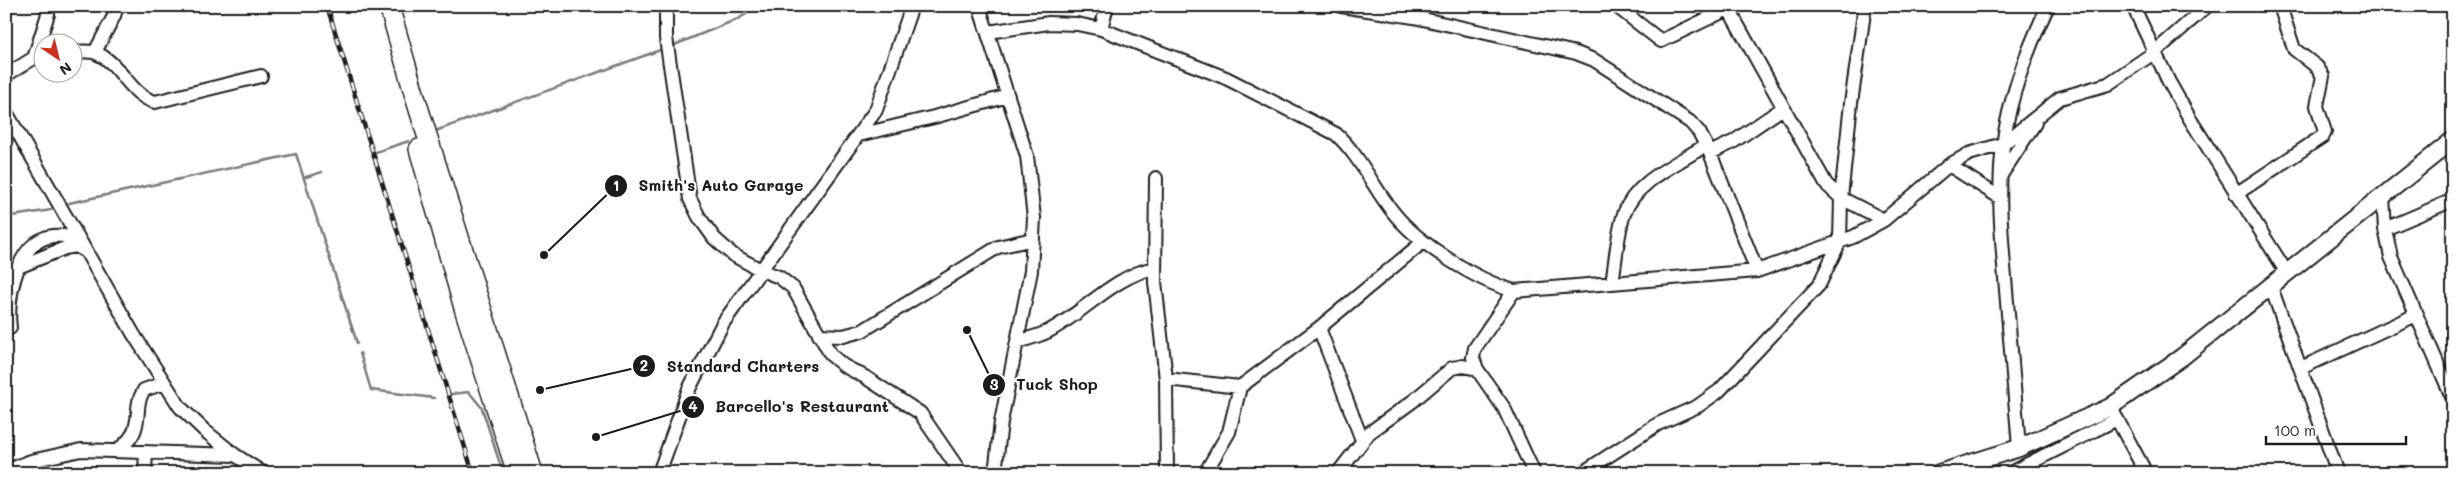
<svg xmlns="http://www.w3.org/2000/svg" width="2459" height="479" font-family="Mali,sans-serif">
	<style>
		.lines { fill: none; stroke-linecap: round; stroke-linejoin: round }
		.stream { stroke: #7a7a7a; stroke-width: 2.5 }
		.minor-casing { stroke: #1c1c1c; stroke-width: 16 }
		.major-casing { stroke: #1c1c1c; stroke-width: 20 }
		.highway-casing { stroke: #1c1c1c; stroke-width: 22 }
		.minor { stroke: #fff; stroke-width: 12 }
		.major { stroke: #fff; stroke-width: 16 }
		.highway { stroke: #fff; stroke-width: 19 }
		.rail-casing { stroke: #1c1c1c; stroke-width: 4.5 }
		.rail { stroke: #fff; stroke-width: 2.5; stroke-dasharray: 8; stroke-linecap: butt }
		.leader { fill: none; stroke: #1c1c1c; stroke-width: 2 }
		.callout-dot { fill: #1c1c1c; stroke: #fff; stroke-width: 2 }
		.mark-label { font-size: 15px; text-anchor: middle; font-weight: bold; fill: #fff }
		.callout-label { font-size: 16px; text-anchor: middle; font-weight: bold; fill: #1c1c1c; stroke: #fff; stroke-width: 4; stroke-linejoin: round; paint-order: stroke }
	</style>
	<rect width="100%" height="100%" fill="#fff"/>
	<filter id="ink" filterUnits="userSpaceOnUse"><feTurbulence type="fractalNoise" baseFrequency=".02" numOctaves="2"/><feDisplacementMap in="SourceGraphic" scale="10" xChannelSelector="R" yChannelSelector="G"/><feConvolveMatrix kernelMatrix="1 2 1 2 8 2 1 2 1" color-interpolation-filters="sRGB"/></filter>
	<g filter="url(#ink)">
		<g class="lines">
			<!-- stream -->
			<path class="stream" d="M 672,46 L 738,19 L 759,6
				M 438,130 L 663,49
				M 376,152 L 409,141
				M 306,177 L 322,172
				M 69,203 L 296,154 L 357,343
				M 6,217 L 51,210
				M 360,353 L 371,390 L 434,398
				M 451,394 L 469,392 L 482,408 L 503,473"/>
			<!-- minor casing -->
			<g class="minor-casing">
				<path id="minor" d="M 666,6 L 666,38 L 690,199 L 699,217 L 714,238 L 733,255 L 761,270 L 779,277 L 793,288 L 831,355 L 844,366 L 865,377 L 920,413 L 961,473
					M 979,6 L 1027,156 L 1034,218 L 1031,271 L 1001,422 L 995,473
					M 1341,6 L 1414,17 L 1576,53 L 1594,60 L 1690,122 L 1699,132 L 1710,153 L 1757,271
					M 1616,6 L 1661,41 L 1728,9
					M 1727,6 L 1826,184 L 1841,198 L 1884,220 L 1949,165 L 1969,154 L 2003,144 L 2060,98 L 2108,84 L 2155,52 L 2207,6
					M 2133,6 L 2169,82 L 2190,119 L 2287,273
					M 1101,29 L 1107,6
					M 988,32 L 1049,23 L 1077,24 L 1101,29 L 1226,78 L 1336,134 C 1360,156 1373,187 1393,212 C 1418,244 1476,280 1514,291 L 1757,271 L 1853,237 L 1884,220
					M 72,52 C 80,52 89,50 96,53 C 121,63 129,95 155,102 L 261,76
					M 95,52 L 114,16 L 117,6
					M 34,58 L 48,14 L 47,6
					M 6,75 L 34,58 L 41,57
					M 6,112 L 134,335 L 180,407 L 205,431 L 235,455 L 263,473
					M 859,135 L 934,117 L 1008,96
					M 1710,153 L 1733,142 L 1783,108
					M 1949,165 L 1999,197
					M 2001,175 L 2035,123
					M 1156,178 L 1155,282 L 1166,379 L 1167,473
					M 2236,194 L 2323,136 L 2325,132 L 2317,106 L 2323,76 L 2317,67 L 2294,49 L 2280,6
					M 2383,196 L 2385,229 L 2391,257 L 2453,399
					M 2385,229 L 2453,200
					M 6,272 L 65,248 L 76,246 L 87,252
					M 1612,282 C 1616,260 1617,235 1624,214 C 1635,181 1679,163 1706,145
					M 2271,287 L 2338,473
					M 1514,291 L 1475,348 L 1473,358 L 1477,369 L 1504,408 L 1534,473
					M 10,328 C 6,298 17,240 53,236 C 66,235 72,237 82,244
					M 1319,328 L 1362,440
					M 819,335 L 843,336 L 862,331 L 998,247 L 1033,239
					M 1018,342 C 1027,339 1038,336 1047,332 C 1084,313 1113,276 1155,268
					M 2301,368 L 2416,315
					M 1166,379 L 1240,387
					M 2117,419 L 2146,473
					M 2019,448 C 2015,395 2010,342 2006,290 C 2002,242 1997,194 2003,146 C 2009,97 2027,50 2048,6
					M 117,451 C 125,444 134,437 136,425 C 140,410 135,405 144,390 L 164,383
					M 6,471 L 31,461 L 81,450 L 235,455
					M 145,473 L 146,452
					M 659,473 L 689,389 L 723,323 L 876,110 L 912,6
					M 1205,473 L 1229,432 L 1240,387 L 1319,328 L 1423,242
					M 1338,473 L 1369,433 L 1413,401 L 1452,368 L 1463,366 L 1477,369
					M 1582,473 L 1658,424 L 1698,406 L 1719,391 L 1819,285 L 1840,241 L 1841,198 L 1851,103 L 1865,6
					M 2010,473 L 2117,419 L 2110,407"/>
			</g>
			<!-- major casing -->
			<g class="major-casing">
				<path id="major" d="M 1939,473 L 2019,448 L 2110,407 L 2182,357 L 2453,140"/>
			</g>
			<!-- highway casing -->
			<g class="highway-casing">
				<path id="highway" d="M 389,6 L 416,100 L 533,473
					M 419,149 L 464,308 L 517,473"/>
			</g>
			<!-- minor -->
			<use href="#minor" class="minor"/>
			<!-- major -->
			<use href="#major" class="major"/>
			<!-- highway -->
			<use href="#highway" class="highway"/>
			<!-- rail casing -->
			<g class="rail-casing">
				<path id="rail" d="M 327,6 L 473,473"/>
			</g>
			<!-- rail -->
			<use href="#rail" class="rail"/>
		</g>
	</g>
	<!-- callouts -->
	<path class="leader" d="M544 255L616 186M540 390L644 366M967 330L994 385M596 437L693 407"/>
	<g class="callout-dot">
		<circle cx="544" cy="255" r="5"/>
		<circle cx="540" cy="390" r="5"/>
		<circle cx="967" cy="330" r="5"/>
		<circle cx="596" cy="437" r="5"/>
		<circle cx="616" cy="186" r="12"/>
		<circle cx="644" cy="366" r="12"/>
		<circle cx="994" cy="385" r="12"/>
		<circle cx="693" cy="407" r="12"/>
	</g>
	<g class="mark-label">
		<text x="616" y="191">1</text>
		<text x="644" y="371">2</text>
		<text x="994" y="390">3</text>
		<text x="693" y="412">4</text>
	</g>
	<g class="callout-label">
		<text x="721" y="191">Smith's Auto Garage</text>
		<text x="743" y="372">Standard Charters</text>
		<text x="1057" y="390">Tuck Shop</text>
		<text x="802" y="412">Barcello's Restaurant</text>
	</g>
	<!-- margin -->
	<rect width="2459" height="479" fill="none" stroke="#fff" stroke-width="25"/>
	<rect x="12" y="12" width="2434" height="454" fill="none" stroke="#1c1c1c" stroke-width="2" filter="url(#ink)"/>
	<!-- north arrow -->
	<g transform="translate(58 58) rotate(145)"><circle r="24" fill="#ffffff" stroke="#a4a4a4"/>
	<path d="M0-4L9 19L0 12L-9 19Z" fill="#c8321e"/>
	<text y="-8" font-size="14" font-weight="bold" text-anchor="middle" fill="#1c1c1c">N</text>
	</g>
	<!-- scale -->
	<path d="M2266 436v8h140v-8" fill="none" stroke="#1c1c1c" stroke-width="2.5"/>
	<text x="2274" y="436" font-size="15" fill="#1c1c1c" stroke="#ffffff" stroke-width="4" paint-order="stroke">100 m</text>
</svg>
